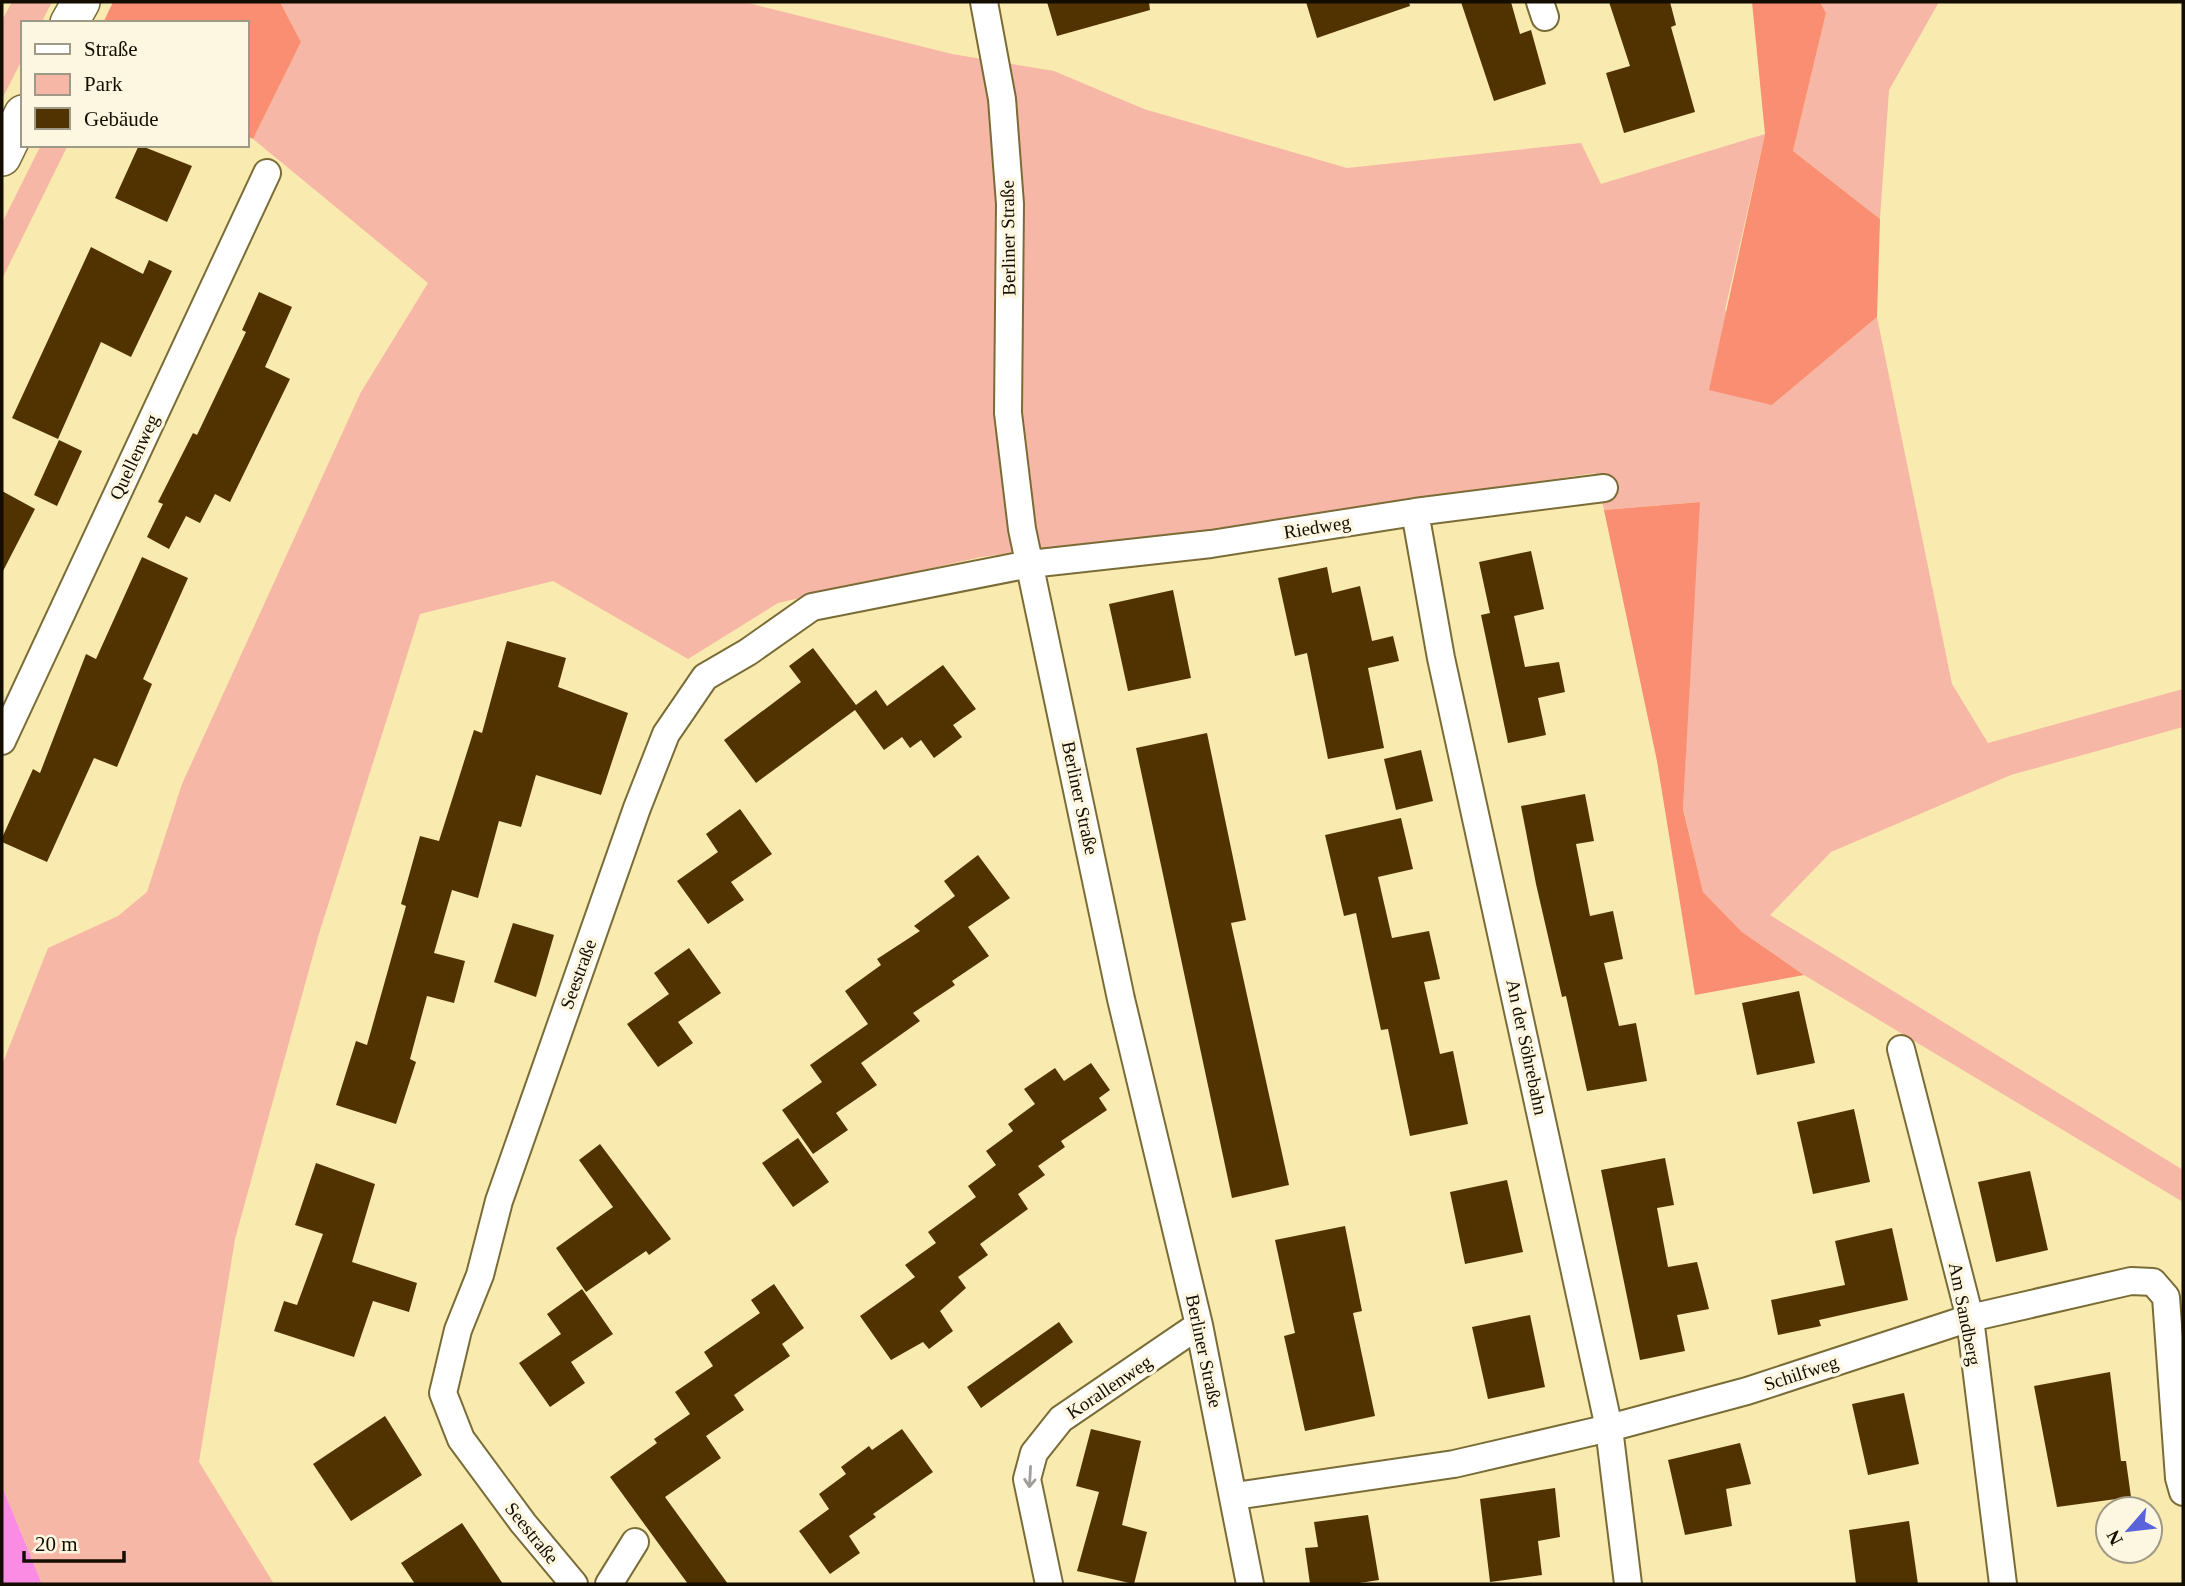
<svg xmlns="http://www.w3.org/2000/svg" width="2185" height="1586" font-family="'Times New Roman',serif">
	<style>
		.green { fill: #f7b7a6 }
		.forest { fill: #f98e72 }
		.water { fill: #fb8ce3 }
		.building { fill: #503300 }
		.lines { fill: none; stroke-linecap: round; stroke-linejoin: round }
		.street-casing { stroke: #7a6c36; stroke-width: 30 }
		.secondary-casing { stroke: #7a6c36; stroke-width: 40 }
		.street { stroke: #fff; stroke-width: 26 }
		.secondary { stroke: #fff; stroke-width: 37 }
		.oneway { stroke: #a19e99 }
		.labels { text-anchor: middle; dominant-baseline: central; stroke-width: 7; stroke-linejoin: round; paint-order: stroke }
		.street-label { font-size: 19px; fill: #130d00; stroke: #fdf7e1 }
	</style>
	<rect width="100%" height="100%" fill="#f9eab0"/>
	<!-- green -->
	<path class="green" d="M 12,2 L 52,2 L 41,23 L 23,23 L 23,58 L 2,99 L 2,20 Z
		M 280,2 L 744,2 L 952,54 L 1054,71 L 1144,109 L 1347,168 L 1581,143 L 1601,184 L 1765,134 L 1725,310 L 1772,405 L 1877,317 L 1952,684 L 1988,743 L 2183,689 L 2183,727 L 2011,775 L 1831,852 L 1770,915 L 2183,1170 L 2183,1202 L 1804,975 L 1742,932 L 1703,892 L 1683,808 L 1699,502 L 1604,510 L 1595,473 L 1126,543 L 1074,545 L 981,557 L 778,603 L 688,659 L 553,581 L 420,614 L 318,937 L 235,1239 L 199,1462 L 274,1584 L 42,1584 L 2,1486 L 2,1065 L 48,948 L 118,916 L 147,892 L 182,784 L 361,392 L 428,283 L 253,139 L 301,42 Z
		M 1820,2 L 1939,2 L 1889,90 L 1880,219 L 1793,151 L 1826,13 Z
		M 41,145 L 68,145 L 2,279 L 2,223 Z"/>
	<!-- forest -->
	<path class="forest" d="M 113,2 L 280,2 L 301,42 L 253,139 L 247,136 L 247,23 L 103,23 Z
		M 1752,2 L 1820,2 L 1826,13 L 1793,151 L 1880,219 L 1877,317 L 1772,405 L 1709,390 L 1765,134 Z
		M 1700,502 L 1683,809 L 1703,892 L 1742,932 L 1804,975 L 1695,995 L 1657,761 L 1604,510 Z"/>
	<!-- water -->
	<path class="water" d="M 2,1486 L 42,1584 L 2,1584 Z"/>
	<!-- building -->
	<path class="building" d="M 1047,2 L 1149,2 L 1150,10 L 1057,36 Z
		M 1306,2 L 1409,2 L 1410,6 L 1317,38 Z
		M 1461,2 L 1511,2 L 1520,34 L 1531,30 L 1546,84 L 1494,101 Z
		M 1609,2 L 1670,2 L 1676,25 L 1671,27 L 1695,112 L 1624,133 L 1606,73 L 1630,66 Z
		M 139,145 L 192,166 L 167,222 L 115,198 Z
		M 91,247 L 143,274 L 149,260 L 172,271 L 131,357 L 101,342 L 58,439 L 12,418 Z
		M 259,292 L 292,307 L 265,367 L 290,379 L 230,502 L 215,494 L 200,523 L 186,516 L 169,549 L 147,537 L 163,504 L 158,502 L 193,433 L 197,435 L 246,332 L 242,330 Z
		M 59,440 L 82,451 L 57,506 L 34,495 Z
		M 2,491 L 35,509 L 2,573 Z
		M 1531,551 L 1544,609 L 1514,616 L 1525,667 L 1559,662 L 1565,692 L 1538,698 L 1546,735 L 1508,743 L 1481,615 L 1490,613 L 1479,562 Z
		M 142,557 L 188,578 L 143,679 L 152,684 L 117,767 L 94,758 L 47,862 L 2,842 L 2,838 L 33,769 L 40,773 L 86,654 L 96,659 Z
		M 1327,567 L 1332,593 L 1360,586 L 1372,641 L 1393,636 L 1399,661 L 1368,668 L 1384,748 L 1328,759 L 1307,653 L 1295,656 L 1278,578 Z
		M 1173,590 L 1191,678 L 1128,691 L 1109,604 Z
		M 507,641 L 566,658 L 558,687 L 628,713 L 601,795 L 536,775 L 521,827 L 499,821 L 478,898 L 452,890 L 434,953 L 465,961 L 454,1003 L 427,996 L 410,1059 L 416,1062 L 396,1124 L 336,1105 L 356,1041 L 367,1045 L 406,906 L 401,904 L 420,836 L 439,841 L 474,730 L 482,733 Z
		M 813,648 L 856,705 L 876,690 L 887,706 L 943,665 L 976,709 L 953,725 L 962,737 L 934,758 L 921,740 L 910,748 L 902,737 L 884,750 L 855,710 L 756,783 L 724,740 L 801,682 L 789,666 Z
		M 1207,733 L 1246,920 L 1231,923 L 1289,1185 L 1232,1198 L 1136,748 Z
		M 1421,750 L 1433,801 L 1396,810 L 1384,759 Z
		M 1585,794 L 1594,841 L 1576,844 L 1590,916 L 1613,911 L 1623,959 L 1604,963 L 1619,1026 L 1636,1023 L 1647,1081 L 1587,1091 L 1566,996 L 1562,997 L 1536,884 L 1521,806 Z
		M 740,809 L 772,854 L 731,882 L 744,900 L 708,924 L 677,881 L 718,852 L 706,834 Z
		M 1401,818 L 1413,869 L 1378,877 L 1392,938 L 1429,931 L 1440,979 L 1424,982 L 1440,1054 L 1453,1051 L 1468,1124 L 1410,1136 L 1388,1029 L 1381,1030 L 1356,913 L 1344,916 L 1325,835 Z
		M 978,855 L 1010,898 L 968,927 L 989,956 L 952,981 L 955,985 L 913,1013 L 920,1021 L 861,1063 L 877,1085 L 836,1113 L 848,1130 L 813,1154 L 782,1110 L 822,1082 L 810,1065 L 868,1024 L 845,991 L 881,965 L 877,959 L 920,931 L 914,926 L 955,896 L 944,881 Z
		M 513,923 L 554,935 L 536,997 L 494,982 Z
		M 689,948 L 721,993 L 678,1022 L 693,1043 L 658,1067 L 627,1024 L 669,994 L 654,973 Z
		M 1799,991 L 1815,1063 L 1757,1075 L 1742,1003 Z
		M 1091,1063 L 1110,1090 L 1099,1098 L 1107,1110 L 1061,1141 L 1065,1147 L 1038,1166 L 1045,1175 L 1018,1194 L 1028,1209 L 980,1244 L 988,1255 L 958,1277 L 966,1288 L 940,1311 L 953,1331 L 929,1349 L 923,1342 L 891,1360 L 860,1316 L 915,1277 L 905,1265 L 936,1243 L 928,1232 L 976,1197 L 968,1186 L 996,1165 L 986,1151 L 1013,1131 L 1008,1124 L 1035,1104 L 1024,1089 L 1055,1068 L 1064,1081 Z
		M 1854,1109 L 1870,1182 L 1813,1194 L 1797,1122 Z
		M 798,1138 L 829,1182 L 793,1207 L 762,1163 Z
		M 600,1144 L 671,1239 L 649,1255 L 646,1251 L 586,1292 L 556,1248 L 613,1207 L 579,1160 Z
		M 1665,1158 L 1674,1205 L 1657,1208 L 1668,1267 L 1697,1262 L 1709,1309 L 1677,1315 L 1685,1351 L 1640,1360 L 1601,1170 Z
		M 316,1163 L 375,1184 L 352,1262 L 417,1283 L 409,1312 L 373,1301 L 354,1357 L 274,1331 L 284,1301 L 297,1305 L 323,1234 L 295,1225 Z
		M 2030,1171 L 2048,1250 L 1996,1262 L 1978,1182 Z
		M 1507,1180 L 1523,1252 L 1465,1264 L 1450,1192 Z
		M 1345,1226 L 1362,1311 L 1353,1313 L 1375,1416 L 1305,1431 L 1284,1336 L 1295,1333 L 1275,1240 Z
		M 1892,1228 L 1908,1300 L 1819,1320 L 1821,1326 L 1778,1335 L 1771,1300 L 1845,1285 L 1835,1241 Z
		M 774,1284 L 804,1328 L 782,1344 L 790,1356 L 734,1395 L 744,1410 L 706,1436 L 721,1458 L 665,1497 L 728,1584 L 688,1584 L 610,1477 L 657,1443 L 654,1439 L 690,1414 L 675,1392 L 713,1366 L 704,1352 L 760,1313 L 751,1300 Z
		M 582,1289 L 613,1334 L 571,1362 L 585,1383 L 550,1407 L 519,1363 L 561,1334 L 547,1314 Z
		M 1530,1315 L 1545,1387 L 1488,1399 L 1472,1327 Z
		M 1059,1322 L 1073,1342 L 981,1408 L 967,1387 Z
		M 2110,1372 L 2121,1461 L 2126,1461 L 2131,1497 L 2057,1507 L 2034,1386 Z
		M 1904,1393 L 1919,1464 L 1868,1475 L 1852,1404 Z
		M 385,1416 L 422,1475 L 351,1521 L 313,1464 Z
		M 902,1429 L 933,1472 L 873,1514 L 876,1517 L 849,1536 L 860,1553 L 830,1574 L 799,1531 L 829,1509 L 819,1494 L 846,1474 L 841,1467 L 869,1446 L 872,1450 Z
		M 1091,1429 L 1141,1441 L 1122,1525 L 1147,1532 L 1134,1584 L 1077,1571 L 1099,1492 L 1076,1486 Z
		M 1740,1443 L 1751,1484 L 1726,1489 L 1732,1526 L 1685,1535 L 1668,1460 Z
		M 1555,1488 L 1560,1537 L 1538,1541 L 1542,1575 L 1490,1582 L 1480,1499 Z
		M 1368,1515 L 1379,1580 L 1353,1584 L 1310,1584 L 1305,1548 L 1318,1547 L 1314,1522 Z
		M 1909,1521 L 1918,1584 L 1856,1584 L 1849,1530 Z
		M 462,1523 L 503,1584 L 415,1584 L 401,1563 Z"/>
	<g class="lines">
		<!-- street casing -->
		<g class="street-casing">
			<path id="street" d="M 984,2 L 1002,99 L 1010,204 L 1008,413 L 1022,529 L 1121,999 L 1199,1325 L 1250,1584
				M 1540,2 L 1545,17
				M 1415,512 L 1441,658 L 1609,1428 L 1628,1584
				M 2,741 L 267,173
				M 1901,1049 L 1970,1318 L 2003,1584
				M 1235,1496 L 1454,1464 L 1609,1428 L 1747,1391 L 1970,1318 L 2131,1281 L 2153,1282 L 2166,1297 L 2179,1478 L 2183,1492
				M 574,1584 L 523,1523 L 461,1439 L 443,1393 L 458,1330 L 480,1275 L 499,1201 L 637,808 L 666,734 L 705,677 L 748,652 L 812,607 L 1030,564 L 1211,544 L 1415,512 L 1604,488
				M 609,1584 L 635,1542
				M 1049,1584 L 1027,1479 L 1034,1453 L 1061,1419 L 1199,1325"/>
		</g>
		<!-- secondary casing -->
		<g class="secondary-casing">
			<path id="secondary" d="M 69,23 L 81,2
				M 2,157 L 23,114"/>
		</g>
		<!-- street -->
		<use href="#street" class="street"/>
		<!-- secondary -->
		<use href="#secondary" class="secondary"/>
	</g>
	<!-- one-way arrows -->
	<defs><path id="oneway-shaft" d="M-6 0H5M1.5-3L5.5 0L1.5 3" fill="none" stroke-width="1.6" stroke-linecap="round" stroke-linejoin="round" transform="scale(1.75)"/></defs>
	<use class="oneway" href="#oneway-shaft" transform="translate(1030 1477) rotate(93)"/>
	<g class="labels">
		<!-- street labels -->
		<g class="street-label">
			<text transform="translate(1008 238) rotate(-91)">Berliner Straße</text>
			<text transform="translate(134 457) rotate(-65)">Quellenweg</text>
			<text transform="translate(1317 527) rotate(-9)">Riedweg</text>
			<text transform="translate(1080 798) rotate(78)">Berliner Straße</text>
			<text transform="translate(578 974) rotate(-70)">Seestraße</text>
			<text transform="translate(1527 1047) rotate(78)">An der Söhrebahn</text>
			<text transform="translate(1965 1314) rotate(79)">Am Sandberg</text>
			<text transform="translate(1204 1351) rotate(78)">Berliner Straße</text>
			<text transform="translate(1801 1373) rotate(-18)">Schilfweg</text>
			<text transform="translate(1109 1387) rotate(-34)">Korallenweg</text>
			<text transform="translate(532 1533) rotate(51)">Seestraße</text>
		</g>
	</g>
	<!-- border -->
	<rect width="2185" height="1586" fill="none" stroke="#130d00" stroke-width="7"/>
	<!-- legend -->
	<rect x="21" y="21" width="228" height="126" fill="#fdf7e1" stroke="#9f9987" stroke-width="2"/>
	<rect x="35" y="44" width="35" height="10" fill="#ffffff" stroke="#9f9987" stroke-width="2"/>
	<text x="84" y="56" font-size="21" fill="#130d00">Straße</text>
	<rect x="35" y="74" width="35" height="21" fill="#f7b7a6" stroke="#9f9987" stroke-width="2"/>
	<text x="84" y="91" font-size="21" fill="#130d00">Park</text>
	<rect x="35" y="108" width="35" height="21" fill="#503300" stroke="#9f9987" stroke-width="2"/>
	<text x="84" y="126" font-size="21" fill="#130d00">Gebäude</text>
	<!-- north arrow -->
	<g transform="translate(2129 1530) rotate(242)"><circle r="33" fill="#fdf7e1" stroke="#9f9987" stroke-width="2"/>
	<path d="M0-5L12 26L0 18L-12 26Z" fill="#5963da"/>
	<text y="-10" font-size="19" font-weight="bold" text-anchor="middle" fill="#130d00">N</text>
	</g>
	<!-- scale -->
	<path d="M24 1551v10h100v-10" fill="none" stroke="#130d00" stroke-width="3.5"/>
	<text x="35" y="1551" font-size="21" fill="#130d00" stroke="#fdf7e1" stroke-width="5" paint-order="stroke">20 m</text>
</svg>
